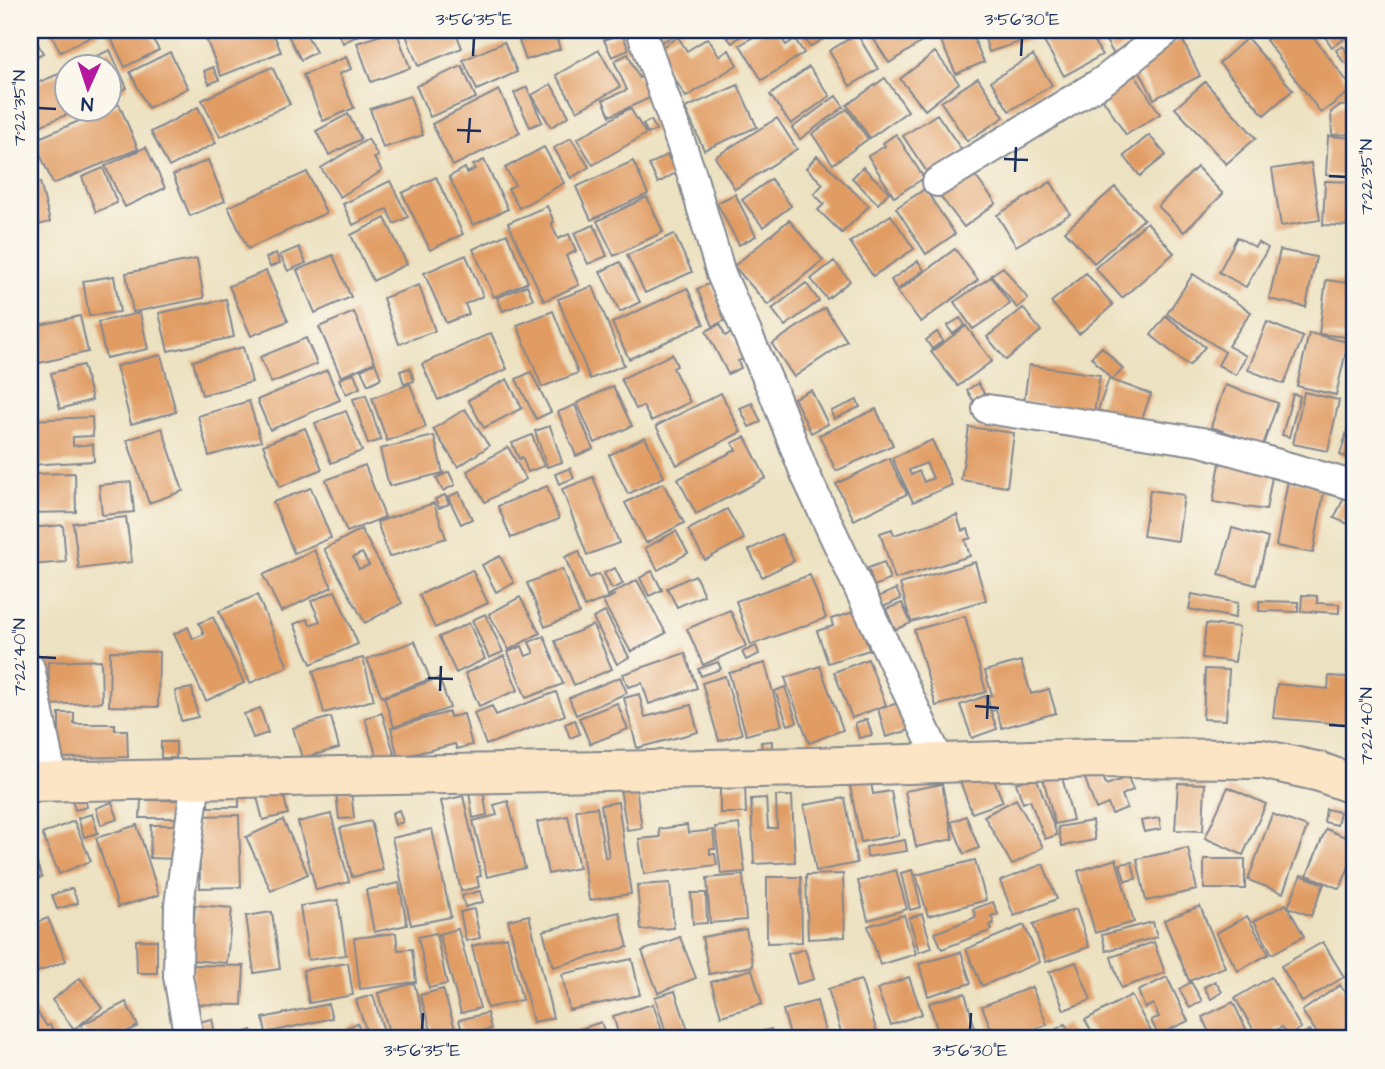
<svg xmlns="http://www.w3.org/2000/svg" width="1385" height="1069" font-family="'Architects Daughter',sans-serif">
	<style>
		.building { fill: #e19c63; fill-rule: evenodd }
		.lines { fill: none; stroke-linecap: round; stroke-linejoin: round }
		.minor-casing { stroke: #84888f; stroke-width: 32 }
		.secondary-casing { stroke: #84888f; stroke-width: 42 }
		.minor { stroke: #fff; stroke-width: 28 }
		.secondary { stroke: #fce5c4; stroke-width: 38 }
		.ticks { fill: none; stroke: #1b2f5e; stroke-width: 2.5 }
		.neatline { fill: none; stroke: #1b2f5e; stroke-width: 2.5 }
		.ticks-label { font-size: 18px; text-anchor: middle; fill: #1b2f5e }
	</style>
	<rect width="100%" height="100%" fill="#fbf7ec"/>
	<filter id="ink" filterUnits="userSpaceOnUse"><feTurbulence type="fractalNoise" baseFrequency=".0143" numOctaves="2"/><feDisplacementMap in="SourceGraphic" scale="14" xChannelSelector="R" yChannelSelector="G"/><feConvolveMatrix kernelMatrix="1 2 1 2 8 2 1 2 1" color-interpolation-filters="sRGB"/></filter>
	<filter id="wash" filterUnits="userSpaceOnUse"><feTurbulence type="fractalNoise" baseFrequency=".00686" numOctaves="4" result="noise"/><feDisplacementMap in="SourceGraphic" scale="28" xChannelSelector="R" yChannelSelector="G"/><feGaussianBlur stdDeviation="1.57" result="paint"/><feColorMatrix in="noise" values="0 0 0 0 0 0 0 0 0 0 0 0 0 0 0 0 0 1.4 0 .05"/><feComposite in="paint" operator="in"/></filter>
	<g filter="url(#wash)">
		<rect width="100%" height="100%" fill="#ece1c0"/>
		<g id="blocks">
			<!-- building -->
			<path class="building" d="M 30,30 L 43,53 L 30,60 Z
				M 49,30 L 98,30 L 99,33 L 60,52 Z
				M 107,30 L 148,30 L 159,50 L 125,67 Z
				M 228,30 L 272,30 L 281,52 L 221,76 L 206,39 Z
				M 285,30 L 304,30 L 316,52 L 301,60 Z
				M 336,30 L 369,30 L 343,43 Z
				M 396,30 L 410,68 L 371,82 L 357,43 Z
				M 404,30 L 455,30 L 462,48 L 418,66 Z
				M 515,30 L 554,30 L 560,49 L 526,60 Z
				M 563,30 L 579,30 L 566,35 Z
				M 656,30 L 686,30 L 662,42 Z
				M 721,30 L 748,30 L 732,43 Z
				M 765,30 L 776,30 L 786,45 L 795,39 L 804,53 L 762,80 L 740,45 Z
				M 798,30 L 837,30 L 810,47 Z
				M 868,30 L 919,30 L 925,40 L 889,63 Z
				M 956,30 L 970,30 L 984,62 L 956,74 L 939,37 Z
				M 982,30 L 1033,30 L 1035,37 L 989,52 Z
				M 1037,30 L 1087,30 L 1102,55 L 1064,76 Z
				M 1100,30 L 1153,30 L 1113,53 Z
				M 1281,30 L 1308,30 L 1353,89 L 1321,113 L 1266,40 Z
				M 1320,30 L 1355,30 L 1355,32 L 1332,47 Z
				M 622,33 L 629,50 L 612,57 L 604,40 Z
				M 857,34 L 878,69 L 850,86 L 829,51 Z
				M 678,37 L 687,51 L 708,38 L 719,56 L 729,50 L 737,65 L 686,97 L 657,50 Z
				M 1247,38 L 1293,90 L 1264,115 L 1219,63 Z
				M 1182,39 L 1200,76 L 1154,99 L 1135,62 Z
				M 504,42 L 517,72 L 477,90 L 463,60 Z
				M 1343,46 L 1351,58 L 1344,63 L 1336,50 Z
				M 110,50 L 127,88 L 108,96 L 108,66 L 73,66 Z
				M 599,50 L 620,87 L 577,111 L 556,75 Z
				M 170,52 L 188,88 L 148,108 L 130,72 Z
				M 935,52 L 959,83 L 925,110 L 900,79 Z
				M 628,54 L 639,78 L 645,75 L 654,96 L 610,116 L 603,100 L 627,90 L 614,61 Z
				M 1033,55 L 1052,85 L 1009,111 L 991,81 Z
				M 346,57 L 351,69 L 339,74 L 354,108 L 323,121 L 303,75 Z
				M 462,66 L 476,98 L 430,117 L 416,86 Z
				M 213,67 L 219,80 L 209,84 L 204,71 Z
				M 272,67 L 290,104 L 220,137 L 202,100 Z
				M 809,67 L 830,96 L 791,124 L 770,95 Z
				M 61,73 L 66,87 L 66,108 L 75,108 L 76,111 L 32,129 L 30,122 L 30,86 Z
				M 1135,75 L 1160,114 L 1126,135 L 1101,96 Z
				M 885,78 L 908,111 L 870,138 L 847,105 Z
				M 978,78 L 1004,117 L 967,141 L 941,102 Z
				M 1205,82 L 1256,138 L 1226,164 L 1175,108 Z
				M 551,84 L 569,116 L 551,127 L 532,95 Z
				M 738,85 L 757,127 L 704,150 L 685,108 Z
				M 527,87 L 542,122 L 530,127 L 514,93 Z
				M 499,90 L 520,133 L 453,166 L 432,124 Z
				M 410,96 L 423,135 L 383,148 L 370,109 Z
				M 836,96 L 844,107 L 800,139 L 792,128 Z
				M 119,104 L 138,149 L 53,184 L 34,140 Z
				M 1355,105 L 1355,134 L 1332,135 L 1331,112 L 1339,106 Z
				M 198,107 L 216,143 L 169,167 L 151,132 Z
				M 630,108 L 646,134 L 593,165 L 577,139 Z
				M 847,109 L 868,139 L 833,164 L 812,134 Z
				M 348,114 L 361,139 L 329,155 L 316,131 Z
				M 937,114 L 963,152 L 929,175 L 903,136 Z
				M 777,118 L 797,149 L 735,189 L 715,157 Z
				M 651,120 L 656,130 L 648,134 L 643,124 Z
				M 896,134 L 924,178 L 894,197 L 868,156 L 885,146 L 883,143 Z
				M 1149,135 L 1166,155 L 1140,176 L 1124,156 Z
				M 1328,136 L 1355,138 L 1355,176 L 1326,175 Z
				M 571,138 L 589,167 L 571,178 L 554,148 Z
				M 368,139 L 378,156 L 374,158 L 382,171 L 340,197 L 321,168 Z
				M 146,147 L 165,188 L 125,207 L 105,166 Z
				M 544,147 L 564,183 L 519,208 L 508,189 L 515,185 L 505,168 Z
				M 667,155 L 677,172 L 658,183 L 649,165 Z
				M 817,156 L 869,206 L 842,233 L 818,210 L 824,204 L 814,194 L 823,184 L 806,168 Z
				M 208,160 L 225,201 L 190,216 L 173,175 Z
				M 484,160 L 508,209 L 473,225 L 449,177 L 465,168 L 467,173 L 475,169 L 473,165 Z
				M 633,161 L 648,194 L 591,220 L 576,187 Z
				M 1311,163 L 1320,220 L 1281,226 L 1272,169 Z
				M 863,167 L 889,192 L 878,204 L 852,178 Z
				M 1197,167 L 1223,194 L 1184,232 L 1158,206 Z
				M 103,168 L 117,203 L 96,212 L 82,177 Z
				M 969,168 L 996,203 L 964,227 L 937,192 Z
				M 307,172 L 326,213 L 248,249 L 228,207 Z
				M 436,177 L 463,234 L 430,250 L 402,193 Z
				M 771,179 L 791,206 L 763,227 L 742,200 Z
				M 390,181 L 408,217 L 394,224 L 387,209 L 353,225 L 343,204 Z
				M 1325,181 L 1355,182 L 1355,226 L 1323,225 Z
				M 40,182 L 50,222 L 30,227 L 30,184 Z
				M 1051,182 L 1070,214 L 1016,246 L 997,215 Z
				M 1115,187 L 1144,219 L 1094,263 L 1065,231 Z
				M 925,189 L 955,234 L 926,254 L 896,208 Z
				M 735,194 L 756,236 L 739,245 L 717,203 Z
				M 647,197 L 663,232 L 614,256 L 597,221 Z
				M 547,206 L 554,222 L 551,223 L 558,239 L 569,234 L 576,251 L 566,256 L 579,285 L 544,301 L 508,223 Z
				M 891,215 L 914,249 L 873,276 L 850,242 Z
				M 385,218 L 407,264 L 373,281 L 351,235 Z
				M 789,220 L 823,260 L 768,305 L 734,266 Z
				M 1147,222 L 1174,253 L 1122,298 L 1095,268 Z
				M 594,225 L 607,256 L 588,264 L 574,233 Z
				M 507,234 L 528,282 L 494,297 L 473,249 Z
				M 674,234 L 692,272 L 645,293 L 627,255 Z
				M 1237,237 L 1255,247 L 1258,242 L 1268,248 L 1246,287 L 1219,272 Z
				M 30,245 L 36,269 L 30,270 Z
				M 299,247 L 306,263 L 288,271 L 280,255 Z
				M 955,249 L 978,280 L 921,322 L 897,292 Z
				M 1280,250 L 1316,257 L 1306,307 L 1269,299 Z
				M 276,253 L 280,263 L 270,267 L 266,258 Z
				M 333,255 L 351,297 L 315,313 L 297,270 Z
				M 466,255 L 483,296 L 465,304 L 469,314 L 446,323 L 424,273 Z
				M 197,259 L 204,298 L 133,312 L 126,273 Z
				M 834,261 L 850,281 L 827,299 L 811,279 Z
				M 918,261 L 924,270 L 897,290 L 891,280 Z
				M 620,262 L 640,302 L 620,312 L 600,272 Z
				M 1003,267 L 1028,299 L 1017,308 L 991,275 Z
				M 266,271 L 288,321 L 251,336 L 229,286 Z
				M 1086,273 L 1113,305 L 1079,334 L 1051,302 Z
				M 1193,274 L 1251,312 L 1228,346 L 1246,356 L 1236,375 L 1218,365 L 1225,352 L 1167,314 Z
				M 114,276 L 120,312 L 89,316 L 83,281 Z
				M 991,277 L 1010,304 L 973,329 L 954,302 Z
				M 1326,280 L 1355,284 L 1355,338 L 1319,334 Z
				M 711,283 L 726,320 L 713,326 L 697,289 Z
				M 806,283 L 819,301 L 785,326 L 772,309 Z
				M 419,285 L 435,331 L 399,344 L 383,298 Z
				M 527,285 L 533,299 L 503,311 L 497,298 Z
				M 593,286 L 624,365 L 590,379 L 558,299 Z
				M 687,288 L 704,324 L 629,359 L 612,323 Z
				M 226,299 L 234,337 L 168,351 L 159,313 Z
				M 825,308 L 847,341 L 794,377 L 772,344 Z
				M 1023,308 L 1041,331 L 1006,360 L 987,337 Z
				M 553,311 L 578,373 L 542,387 L 517,325 Z
				M 354,312 L 375,362 L 341,377 L 319,327 Z
				M 140,313 L 148,349 L 106,358 L 98,322 Z
				M 80,316 L 88,352 L 39,363 L 31,327 Z
				M 1166,316 L 1205,347 L 1189,366 L 1151,335 Z
				M 960,318 L 965,325 L 953,334 L 947,326 Z
				M 1267,322 L 1303,337 L 1284,384 L 1248,370 Z
				M 720,324 L 725,336 L 731,333 L 744,359 L 738,361 L 741,368 L 728,374 L 706,331 Z
				M 966,326 L 992,361 L 958,386 L 931,352 Z
				M 937,332 L 943,341 L 932,349 L 926,340 Z
				M 491,333 L 507,369 L 438,400 L 422,364 Z
				M 1309,333 L 1348,342 L 1336,395 L 1297,386 Z
				M 306,338 L 317,364 L 271,383 L 260,357 Z
				M 243,347 L 252,382 L 202,395 L 193,361 Z
				M 1102,347 L 1123,369 L 1112,380 L 1091,357 Z
				M 672,354 L 677,366 L 673,368 L 690,402 L 651,421 L 643,406 L 636,409 L 621,379 Z
				M 161,355 L 176,412 L 131,424 L 116,366 Z
				M 375,363 L 381,378 L 368,385 L 361,370 Z
				M 83,365 L 92,400 L 60,409 L 51,373 Z
				M 1029,365 L 1100,375 L 1094,413 L 1024,402 Z
				M 410,368 L 414,381 L 404,384 L 400,371 Z
				M 327,370 L 340,400 L 270,430 L 257,400 Z
				M 531,372 L 551,412 L 536,419 L 516,379 Z
				M 354,373 L 360,388 L 346,394 L 339,379 Z
				M 30,374 L 33,374 L 35,395 L 30,396 Z
				M 507,379 L 522,408 L 484,428 L 468,400 Z
				M 1109,379 L 1151,394 L 1140,424 L 1098,410 Z
				M 978,383 L 985,395 L 974,402 L 967,390 Z
				M 410,384 L 426,427 L 387,441 L 372,398 Z
				M 1225,385 L 1278,403 L 1263,445 L 1211,427 Z
				M 613,386 L 632,426 L 595,443 L 577,403 Z
				M 811,390 L 828,424 L 811,433 L 794,398 Z
				M 1304,392 L 1339,400 L 1328,451 L 1293,444 Z
				M 721,393 L 741,432 L 677,465 L 656,426 Z
				M 1293,394 L 1300,396 L 1289,437 L 1282,435 Z
				M 366,395 L 381,440 L 368,444 L 353,399 Z
				M 857,400 L 860,407 L 834,419 L 831,411 Z
				M 249,401 L 261,441 L 209,456 L 198,416 Z
				M 752,403 L 761,422 L 749,427 L 740,408 Z
				M 1355,404 L 1355,460 L 1340,455 Z
				M 575,405 L 593,449 L 576,456 L 558,412 Z
				M 465,409 L 489,446 L 458,467 L 433,429 Z
				M 876,409 L 893,445 L 836,471 L 819,435 Z
				M 346,411 L 362,451 L 331,463 L 315,423 Z
				M 92,417 L 93,436 L 73,437 L 73,446 L 93,444 L 94,461 L 30,465 L 30,420 Z
				M 550,426 L 562,462 L 547,467 L 535,431 Z
				M 969,427 L 1014,433 L 1007,487 L 961,480 Z
				M 162,428 L 183,491 L 149,503 L 127,440 Z
				M 305,428 L 322,469 L 280,487 L 263,445 Z
				M 532,435 L 544,466 L 528,472 L 522,457 L 519,459 L 512,443 Z
				M 434,436 L 443,473 L 389,486 L 380,449 Z
				M 645,437 L 664,477 L 628,494 L 609,455 Z
				M 745,437 L 766,478 L 696,514 L 678,479 L 736,450 L 732,443 Z
				M 932,440 L 952,485 L 913,502 L 892,458 ZM 926,463 L 933,478 L 924,482 L 919,471 L 911,475 L 909,470 Z
				M 508,447 L 526,479 L 485,502 L 467,471 Z
				M 889,458 L 907,494 L 854,520 L 836,484 Z
				M 1220,463 L 1273,471 L 1266,510 L 1213,502 Z
				M 365,465 L 385,517 L 347,532 L 326,480 Z
				M 570,468 L 574,478 L 559,484 L 555,474 Z
				M 449,472 L 455,485 L 443,491 L 436,478 Z
				M 75,473 L 76,512 L 30,513 L 30,474 Z
				M 593,477 L 619,543 L 587,555 L 562,489 Z
				M 1288,480 L 1325,486 L 1313,553 L 1276,546 Z
				M 131,482 L 134,512 L 102,515 L 99,485 Z
				M 663,483 L 684,523 L 646,543 L 625,503 Z
				M 547,486 L 559,519 L 511,538 L 498,506 Z
				M 311,488 L 331,538 L 294,553 L 273,502 Z
				M 1150,490 L 1184,495 L 1178,541 L 1143,536 Z
				M 459,492 L 472,519 L 461,524 L 448,497 Z
				M 445,495 L 449,504 L 439,508 L 435,499 Z
				M 1345,496 L 1355,500 L 1355,527 L 1334,518 Z
				M 434,503 L 446,538 L 389,557 L 377,522 Z
				M 727,509 L 744,539 L 705,560 L 688,530 Z
				M 957,515 L 962,531 L 968,529 L 971,538 L 965,540 L 970,556 L 895,579 L 880,533 L 892,529 L 894,535 Z
				M 126,517 L 132,562 L 79,569 L 73,523 Z
				M 63,525 L 66,562 L 30,565 L 30,528 Z
				M 1232,528 L 1268,538 L 1256,585 L 1219,575 Z
				M 361,529 L 402,603 L 365,623 L 324,549 ZM 362,553 L 369,565 L 359,569 L 353,557 Z
				M 676,531 L 688,553 L 658,570 L 645,548 Z
				M 781,534 L 794,561 L 762,577 L 749,550 Z
				M 1355,548 L 1355,568 L 1347,565 Z
				M 314,550 L 332,587 L 281,612 L 263,575 Z
				M 579,551 L 589,578 L 599,574 L 608,598 L 584,607 L 565,557 Z
				M 500,556 L 514,583 L 496,592 L 482,565 Z
				M 884,562 L 890,580 L 874,586 L 868,568 Z
				M 975,562 L 986,600 L 911,622 L 900,584 Z
				M 615,568 L 623,584 L 612,589 L 604,573 Z
				M 562,569 L 579,613 L 545,627 L 527,583 Z
				M 472,570 L 488,603 L 435,628 L 419,595 Z
				M 652,571 L 662,590 L 649,596 L 640,578 Z
				M 695,575 L 704,595 L 677,607 L 667,588 Z
				M 810,575 L 826,618 L 751,645 L 736,601 Z
				M 637,580 L 666,633 L 631,652 L 603,602 L 615,595 L 611,597 L 609,595 Z
				M 896,589 L 901,599 L 883,607 L 878,597 Z
				M 335,591 L 358,644 L 311,664 L 294,624 L 307,619 L 310,625 L 320,621 L 311,601 Z
				M 1192,594 L 1238,603 L 1235,618 L 1189,609 Z
				M 257,595 L 288,667 L 250,683 L 219,611 Z
				M 1302,595 L 1317,596 L 1317,603 L 1339,604 L 1339,613 L 1301,611 Z
				M 520,597 L 540,633 L 509,650 L 489,614 Z
				M 1259,601 L 1298,602 L 1298,612 L 1259,611 Z
				M 902,603 L 911,623 L 895,630 L 886,609 Z
				M 730,610 L 746,646 L 703,665 L 687,629 Z
				M 857,611 L 869,650 L 828,663 L 817,631 L 833,626 L 831,619 Z
				M 605,612 L 629,657 L 617,664 L 593,618 Z
				M 485,614 L 503,652 L 489,658 L 472,620 Z
				M 965,616 L 986,692 L 936,706 L 914,630 Z
				M 213,617 L 244,683 L 206,701 L 174,634 L 188,627 L 193,639 L 204,634 L 199,623 Z
				M 469,623 L 485,659 L 456,673 L 439,637 Z
				M 1206,624 L 1239,627 L 1235,662 L 1202,658 Z
				M 593,625 L 612,669 L 574,685 L 555,641 Z
				M 544,636 L 563,684 L 526,698 L 508,652 L 522,646 L 526,656 L 534,653 L 529,642 Z
				M 415,641 L 430,679 L 382,697 L 367,659 Z
				M 756,646 L 759,654 L 746,660 L 742,652 Z
				M 110,651 L 159,652 L 158,707 L 109,706 Z
				M 685,653 L 697,688 L 649,704 L 642,683 L 628,687 L 623,674 Z
				M 504,656 L 518,690 L 479,706 L 465,673 Z
				M 363,658 L 374,700 L 324,713 L 313,671 Z
				M 868,659 L 886,705 L 852,718 L 834,672 Z
				M 101,660 L 102,702 L 50,705 L 48,662 Z
				M 1021,661 L 1031,694 L 1049,689 L 1056,713 L 1002,728 L 996,710 L 991,711 L 987,696 L 992,695 L 985,671 Z
				M 718,662 L 721,669 L 701,676 L 698,669 Z
				M 765,663 L 782,725 L 746,735 L 729,673 Z
				M 820,666 L 843,730 L 809,743 L 785,678 Z
				M 1205,669 L 1229,670 L 1226,720 L 1203,719 Z
				M 725,676 L 742,734 L 719,741 L 702,683 Z
				M 1329,676 L 1355,678 L 1355,725 L 1273,718 L 1277,684 L 1328,689 Z
				M 620,677 L 627,693 L 576,715 L 569,698 Z
				M 439,678 L 450,708 L 394,727 L 384,697 Z
				M 785,687 L 797,722 L 788,725 L 775,691 Z
				M 192,688 L 198,717 L 181,721 L 175,691 Z
				M 556,692 L 565,715 L 486,745 L 474,713 L 492,706 L 496,715 Z
				M 639,694 L 645,717 L 691,705 L 698,732 L 637,748 L 624,698 Z
				M 985,696 L 997,729 L 972,738 L 960,705 Z
				M 902,702 L 910,730 L 886,737 L 878,709 Z
				M 617,703 L 628,729 L 590,744 L 579,718 Z
				M 260,708 L 268,733 L 253,738 L 244,714 Z
				M 449,712 L 450,717 L 464,714 L 472,745 L 457,749 L 455,744 L 398,758 L 391,728 Z
				M 59,713 L 74,713 L 74,724 L 115,724 L 115,730 L 127,730 L 128,757 L 59,758 Z
				M 382,713 L 395,756 L 378,761 L 365,718 Z
				M 331,717 L 339,748 L 302,758 L 293,728 Z
				M 867,719 L 872,735 L 859,738 L 855,723 Z
				M 575,720 L 580,734 L 570,738 L 565,724 Z
				M 772,741 L 772,749 L 762,750 L 761,742 Z
				M 161,742 L 176,742 L 176,758 L 161,758 Z
				M 988,765 L 1003,802 L 972,813 L 958,776 Z
				M 1101,770 L 1106,785 L 1128,777 L 1133,790 L 1122,795 L 1127,808 L 1112,814 L 1108,804 L 1096,809 L 1084,776 Z
				M 1061,773 L 1073,820 L 1055,824 L 1043,778 Z
				M 1036,776 L 1057,835 L 1045,839 L 1030,800 L 1023,803 L 1016,783 Z
				M 870,777 L 873,794 L 891,791 L 899,835 L 861,842 L 849,781 Z
				M 1178,783 L 1205,784 L 1203,831 L 1175,830 Z
				M 942,784 L 953,839 L 916,847 L 905,791 Z
				M 745,785 L 746,813 L 720,813 L 720,786 Z
				M 636,787 L 642,828 L 627,830 L 620,789 Z
				M 1228,787 L 1266,804 L 1243,855 L 1205,838 Z
				M 282,788 L 288,814 L 263,820 L 256,793 Z
				M 239,789 L 239,807 L 208,807 L 208,790 Z
				M 351,790 L 354,818 L 339,819 L 336,792 Z
				M 483,790 L 487,815 L 473,818 L 469,792 Z
				M 463,796 L 481,876 L 477,877 L 479,887 L 461,891 L 441,801 Z
				M 776,796 L 792,796 L 795,862 L 754,864 L 751,799 L 766,798 L 768,828 L 777,828 Z
				M 85,797 L 87,807 L 75,810 L 72,800 Z
				M 845,798 L 857,863 L 816,871 L 804,805 Z
				M 1016,799 L 1043,847 L 1012,865 L 984,816 Z
				M 141,800 L 178,800 L 178,818 L 140,818 Z
				M 508,801 L 525,868 L 487,877 L 473,821 L 497,815 L 494,805 Z
				M 112,802 L 118,819 L 101,825 L 96,808 Z
				M 618,802 L 631,894 L 589,900 L 576,810 L 597,807 L 605,857 L 609,857 L 601,805 Z
				M 1326,809 L 1340,812 L 1337,825 L 1324,822 Z
				M 399,810 L 403,822 L 395,825 L 392,813 Z
				M 92,814 L 98,833 L 84,837 L 78,818 Z
				M 331,814 L 349,882 L 316,890 L 298,822 Z
				M 1272,814 L 1307,827 L 1283,893 L 1248,880 Z
				M 239,815 L 241,887 L 200,888 L 199,816 Z
				M 568,816 L 579,868 L 548,874 L 537,822 Z
				M 966,816 L 979,848 L 964,854 L 951,822 Z
				M 1159,818 L 1161,829 L 1144,832 L 1141,821 Z
				M 283,820 L 308,874 L 271,891 L 246,837 Z
				M 74,821 L 91,861 L 59,874 L 42,834 Z
				M 371,821 L 383,870 L 352,877 L 340,828 Z
				M 1092,821 L 1095,840 L 1062,846 L 1058,827 Z
				M 739,824 L 745,872 L 721,874 L 715,827 Z
				M 137,825 L 159,895 L 118,907 L 96,838 Z
				M 151,825 L 179,825 L 178,859 L 150,858 Z
				M 687,825 L 688,833 L 713,830 L 715,849 L 710,849 L 710,854 L 715,854 L 717,865 L 644,874 L 639,839 L 660,837 L 659,829 Z
				M 432,829 L 451,917 L 411,925 L 392,838 Z
				M 1326,829 L 1355,841 L 1355,852 L 1340,889 L 1307,875 Z
				M 905,840 L 907,851 L 867,857 L 866,847 Z
				M 30,846 L 42,877 L 30,882 Z
				M 1188,848 L 1197,890 L 1146,901 L 1137,859 Z
				M 1116,859 L 1134,922 L 1095,933 L 1078,871 Z
				M 1204,859 L 1245,859 L 1245,889 L 1204,889 Z
				M 975,860 L 986,900 L 928,916 L 916,875 Z
				M 1132,862 L 1136,879 L 1125,881 L 1120,864 Z
				M 1043,864 L 1057,899 L 1014,916 L 1000,881 Z
				M 896,870 L 907,909 L 868,920 L 858,881 Z
				M 912,870 L 921,907 L 910,910 L 901,873 Z
				M 843,874 L 845,937 L 808,939 L 806,875 Z
				M 743,875 L 746,920 L 710,923 L 707,878 Z
				M 1301,875 L 1324,884 L 1311,916 L 1288,907 Z
				M 767,877 L 801,877 L 802,942 L 767,943 Z
				M 399,883 L 407,925 L 374,932 L 366,890 Z
				M 670,883 L 674,928 L 641,930 L 637,885 Z
				M 72,888 L 78,903 L 57,909 L 52,895 Z
				M 480,891 L 483,902 L 465,907 L 462,896 Z
				M 691,893 L 706,893 L 707,923 L 693,924 Z
				M 338,900 L 346,955 L 308,960 L 300,906 Z
				M 993,902 L 998,914 L 991,916 L 994,923 L 990,925 L 992,930 L 942,949 L 935,933 L 976,917 L 973,909 Z
				M 1286,904 L 1304,936 L 1272,954 L 1254,921 Z
				M 195,905 L 232,908 L 227,963 L 191,960 Z
				M 1200,906 L 1225,967 L 1189,981 L 1164,920 Z
				M 474,909 L 480,938 L 466,941 L 460,912 Z
				M 1076,909 L 1089,947 L 1046,962 L 1033,924 Z
				M 272,912 L 280,969 L 254,973 L 246,916 Z
				M 619,912 L 628,947 L 553,967 L 543,931 Z
				M 922,914 L 932,948 L 919,952 L 909,918 Z
				M 529,915 L 553,1018 L 533,1022 L 508,920 Z
				M 904,915 L 916,954 L 880,965 L 868,926 Z
				M 1247,916 L 1269,954 L 1238,971 L 1216,933 Z
				M 48,918 L 66,961 L 32,974 L 30,969 L 30,925 Z
				M 1153,922 L 1157,937 L 1106,951 L 1102,935 Z
				M 1024,925 L 1040,962 L 982,986 L 966,949 Z
				M 458,929 L 480,1008 L 461,1013 L 439,934 Z
				M 746,929 L 753,966 L 709,974 L 702,937 Z
				M 396,933 L 398,950 L 412,949 L 416,982 L 360,989 L 354,938 Z
				M 436,933 L 447,984 L 429,988 L 418,937 Z
				M 507,937 L 522,1000 L 487,1008 L 472,946 Z
				M 680,937 L 696,978 L 658,993 L 642,951 Z
				M 136,940 L 157,940 L 157,973 L 137,973 Z
				M 1154,942 L 1165,973 L 1121,988 L 1111,957 Z
				M 1323,942 L 1344,977 L 1302,1002 L 1281,966 Z
				M 805,949 L 814,979 L 797,984 L 788,954 Z
				M 961,952 L 971,983 L 928,996 L 919,964 Z
				M 632,959 L 640,995 L 569,1010 L 562,974 Z
				M 1076,962 L 1091,1000 L 1064,1010 L 1049,972 Z
				M 348,963 L 353,995 L 309,1003 L 303,970 Z
				M 193,965 L 244,966 L 242,1005 L 192,1004 Z
				M 752,969 L 762,1004 L 721,1016 L 711,982 Z
				M 909,977 L 922,1014 L 891,1025 L 877,989 Z
				M 1167,977 L 1188,1021 L 1158,1035 L 1151,1020 L 1159,1017 L 1153,1004 L 1145,1008 L 1138,991 Z
				M 1271,977 L 1301,1028 L 1288,1036 L 1282,1027 L 1273,1032 L 1277,1039 L 1259,1039 L 1235,998 Z
				M 80,978 L 102,1008 L 74,1029 L 52,1000 Z
				M 861,980 L 879,1039 L 843,1039 L 828,989 Z
				M 1215,981 L 1222,992 L 1211,999 L 1204,987 Z
				M 1191,982 L 1202,1001 L 1190,1008 L 1179,989 Z
				M 414,983 L 428,1034 L 408,1039 L 391,1039 L 378,993 Z
				M 1340,985 L 1355,1008 L 1355,1022 L 1330,1039 L 1321,1039 L 1302,1011 Z
				M 1032,987 L 1047,1025 L 1007,1039 L 995,1039 L 982,1006 Z
				M 443,989 L 456,1032 L 434,1039 L 420,995 Z
				M 675,991 L 691,1039 L 668,1039 L 655,997 Z
				M 965,993 L 978,1039 L 940,1039 L 929,1003 Z
				M 373,995 L 386,1039 L 369,1039 L 356,1000 Z
				M 1131,995 L 1154,1037 L 1149,1039 L 1096,1039 L 1085,1020 Z
				M 817,1001 L 827,1039 L 791,1039 L 783,1010 Z
				M 30,1002 L 47,1026 L 50,1025 L 59,1039 L 30,1039 Z
				M 126,1002 L 138,1026 L 113,1039 L 89,1039 L 81,1025 Z
				M 1233,1002 L 1251,1039 L 1212,1039 L 1202,1017 Z
				M 328,1004 L 332,1018 L 266,1033 L 263,1018 Z
				M 653,1004 L 665,1039 L 620,1039 L 613,1016 Z
				M 487,1013 L 491,1029 L 463,1035 L 459,1020 Z
				M 212,1019 L 216,1037 L 199,1039 L 195,1023 Z
				M 601,1022 L 607,1039 L 551,1039 Z
				M 357,1023 L 364,1039 L 350,1039 L 346,1028 Z
				M 1065,1024 L 1074,1039 L 1053,1039 L 1050,1033 Z
				M 318,1029 L 320,1039 L 279,1039 L 279,1038 Z
				M 771,1029 L 774,1039 L 757,1039 L 756,1033 Z
				M 1355,1029 L 1355,1039 L 1343,1039 Z
				M 252,1030 L 255,1039 L 224,1039 Z
				M 1309,1030 L 1315,1039 L 1296,1039 Z
				M 749,1033 L 750,1039 L 729,1039 L 728,1038 Z
				M 1042,1033 L 1044,1039 L 1027,1039 Z"/>
		</g>
	</g>
	<g filter="url(#ink)">
		<use href="#blocks" fill-opacity="0" stroke="#84888f" stroke-width="2"/>
		<g class="lines">
			<!-- minor casing -->
			<g class="minor-casing">
				<path id="minor" d="M 641,30 L 691,172 L 721,274 L 774,394 L 805,474 L 940,762
					M 937,182 L 1103,81 L 1168,30
					M 987,409 L 1202,442 L 1355,486
					M 30,668 L 53,782
					M 189,1039 L 178,976 L 179,905 L 196,780"/>
			</g>
			<!-- secondary casing -->
			<g class="secondary-casing">
				<path id="secondary" d="M 30,782 L 812,767 L 1098,758 L 1262,759 L 1320,772 L 1355,785"/>
			</g>
			<!-- minor -->
			<use href="#minor" class="minor"/>
			<!-- secondary -->
			<use href="#secondary" class="secondary"/>
		</g>
	</g>
	<!-- ticks -->
	<path class="ticks" d="M 473,56 L 474,38M 1021,56 L 1022,38M 38,108 L 56,109M 457,130 L 481,131M 468,143 L 470,118M 1004,159 L 1028,160M 1015,172 L 1016,147M 1329,176 L 1346,177M 38,657 L 56,658M 428,678 L 453,679M 440,691 L 441,666M 975,706 L 999,708M 987,719 L 988,695M 1329,725 L 1346,726M 422,1030 L 423,1013M 970,1030 L 971,1013"/>
	<!-- margin -->
	<rect width="1385" height="1069" fill="none" stroke="#fbf7ec" stroke-width="77"/>
	<!-- north arrow -->
	<g transform="translate(88 88) rotate(183)"><circle r="33" fill="#fbf7ec" stroke="#a1a7b3" stroke-width="2"/>
	<path d="M0-5L12 26L0 18L-12 26Z" fill="#b5179e"/>
	<text y="-10" font-size="19" font-weight="bold" text-anchor="middle" fill="#1b2f5e">N</text>
	</g>
	<rect x="38" y="38" width="1308" height="992" class="neatline"/>
	<g class="ticks-label">
		<text x="474" y="25">3°56'35"E</text>
		<text x="1022" y="25">3°56'30"E</text>
		<text transform="translate(19 108) rotate(-90)" y="6">7°22'35"N</text>
		<text transform="translate(1366 177) rotate(-90)" y="6">7°22'35"N</text>
		<text transform="translate(19 657) rotate(-90)" y="6">7°22'40"N</text>
		<text transform="translate(1366 726) rotate(-90)" y="6">7°22'40"N</text>
		<text x="422" y="1056">3°56'35"E</text>
		<text x="970" y="1056">3°56'30"E</text>
	</g>
</svg>
